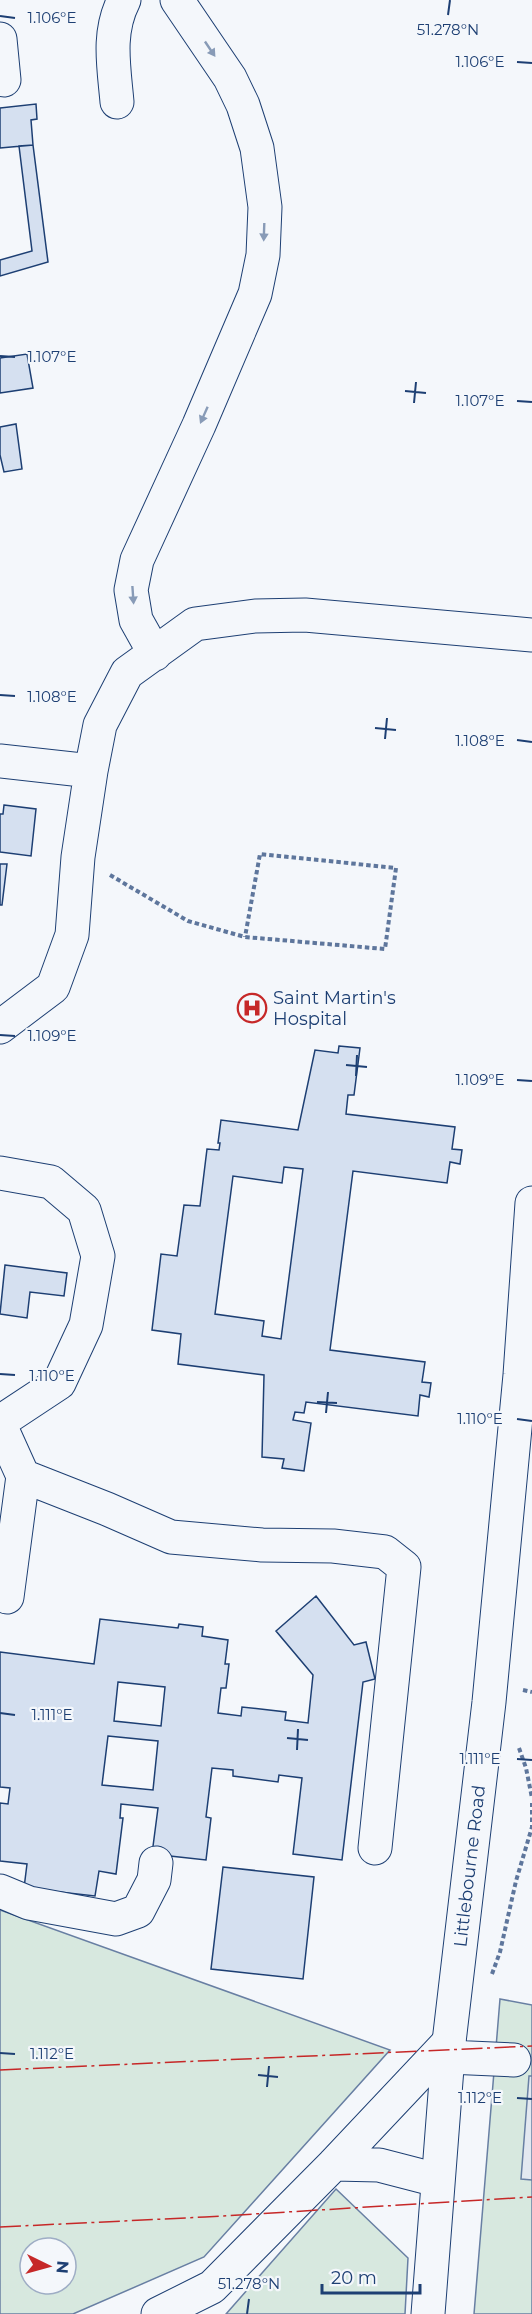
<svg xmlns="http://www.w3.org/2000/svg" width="532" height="2314" font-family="Montserrat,sans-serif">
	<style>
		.green { fill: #d7e8df; stroke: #687fa3; stroke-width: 1.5; fill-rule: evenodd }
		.parking { fill: #e3e8f0; stroke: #687fa3; stroke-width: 1.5 }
		.building { fill: #d5e0f0; stroke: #1d3f73; stroke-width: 1.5; fill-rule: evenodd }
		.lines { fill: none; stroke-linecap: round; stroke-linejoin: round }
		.minor-casing { stroke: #1d3f73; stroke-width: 35 }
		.major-casing { stroke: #1d3f73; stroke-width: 35 }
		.path { stroke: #5e769c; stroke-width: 4; stroke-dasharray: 4.5 3; stroke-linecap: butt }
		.minor { stroke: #f4f7fb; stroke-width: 33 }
		.major { stroke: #f4f7fb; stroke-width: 33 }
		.power { stroke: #c62828; stroke-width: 1.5; stroke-dasharray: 21 4.5 3 4.5; stroke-linecap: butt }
		.oneway { fill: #889bb7 }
		.ticks { fill: none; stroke: #1d3f73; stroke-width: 2 }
		.labels { text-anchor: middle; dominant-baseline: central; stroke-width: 4.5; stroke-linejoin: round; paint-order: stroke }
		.poi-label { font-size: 18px; fill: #1d3f73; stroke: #f4f7fb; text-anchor: start }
		.street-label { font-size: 18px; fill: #1d3f73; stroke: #f4f7fb }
		.ticks-label { font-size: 15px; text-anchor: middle; fill: #1d3f73; stroke: #f4f7fb; stroke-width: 4.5; stroke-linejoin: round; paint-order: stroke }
	</style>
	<rect width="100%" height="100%" fill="#f4f7fb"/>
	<!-- green -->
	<path class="green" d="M 0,1910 L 390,2050 L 204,2257 L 73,2314 L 0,2314 ZM 30,2248 L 66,2248 L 66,2284 L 30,2284 Z
		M 500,1999 L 532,2005 L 532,2314 L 474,2314 Z
		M 336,2189 L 408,2258 L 405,2314 L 226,2314 Z"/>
	<!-- parking -->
	<path class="parking" d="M 529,2076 L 532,2076 L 532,2180 L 521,2179 Z"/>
	<!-- building -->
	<path class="building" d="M 36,104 L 37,119 L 31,120 L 33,145 L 0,148 L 0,108 Z
		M 33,145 L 48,262 L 0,276 L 0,260 L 32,251 L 19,146 Z
		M 27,354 L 33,388 L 0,393 L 0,358 Z
		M 16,424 L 22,469 L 4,472 L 0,455 L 0,427 Z
		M 4,805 L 36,809 L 31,856 L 0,852 L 0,814 L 3,814 Z
		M 0,864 L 7,864 L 2,905 L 0,905 Z
		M 339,1046 L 360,1048 L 354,1095 L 348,1095 L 346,1114 L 455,1127 L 452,1149 L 462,1150 L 460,1164 L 450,1162 L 447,1183 L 353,1171 L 330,1350 L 425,1362 L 422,1382 L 431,1383 L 429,1397 L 420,1395 L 418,1416 L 306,1402 L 304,1413 L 295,1412 L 293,1420 L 311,1423 L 304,1471 L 282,1468 L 284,1459 L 262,1457 L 264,1375 L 178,1364 L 181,1334 L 152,1330 L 161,1254 L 177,1256 L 184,1205 L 200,1206 L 207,1149 L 219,1150 L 220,1143 L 218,1143 L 221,1120 L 298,1130 L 315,1050 L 338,1053 ZM 284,1167 L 303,1169 L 281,1339 L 262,1336 L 264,1321 L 215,1314 L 233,1176 L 282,1183 Z
		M 5,1265 L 67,1273 L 64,1296 L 30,1292 L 27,1318 L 0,1314 Z
		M 316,1596 L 354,1645 L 366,1642 L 375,1679 L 363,1682 L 342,1860 L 293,1854 L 302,1778 L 279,1775 L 278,1782 L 233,1776 L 233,1770 L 212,1768 L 206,1817 L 211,1818 L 206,1860 L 152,1854 L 158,1808 L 121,1804 L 120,1818 L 123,1818 L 116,1874 L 99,1871 L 95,1896 L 24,1888 L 27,1864 L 0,1861 L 0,1803 L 8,1804 L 10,1788 L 0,1787 L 0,1652 L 94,1664 L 100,1619 L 178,1628 L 179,1624 L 203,1627 L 202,1636 L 228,1640 L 225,1664 L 229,1664 L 226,1688 L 221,1688 L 218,1713 L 241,1716 L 242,1707 L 286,1712 L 285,1720 L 308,1723 L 313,1675 L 276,1631 ZM 118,1682 L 165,1687 L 161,1726 L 114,1721 ZM 108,1736 L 158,1741 L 153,1790 L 102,1785 Z
		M 223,1867 L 314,1877 L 303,1979 L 211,1969 Z"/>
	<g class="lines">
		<!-- minor casing -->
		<g class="minor-casing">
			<path id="minor" d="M 0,39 L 4,80
				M 117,102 C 114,67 107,33 124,0
				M 155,654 L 136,620 L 131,590 L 137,560 L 199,425 L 255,294 L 263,255 L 265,207 L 257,148 L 243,105 L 230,78 L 177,0
				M 0,761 L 91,771
				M 0,1027 L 53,987 L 72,935 L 78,857 L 91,771 L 100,725 L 127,673 L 195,624 L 255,616 L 305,615 L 532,635
				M 0,1173 L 51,1182 L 84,1210 L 98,1256 L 86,1325 L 59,1383 L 0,1422
				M 0,1425 L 23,1476 L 107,1509 L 171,1537 L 262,1545 L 333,1546 L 385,1552 L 404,1567 L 375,1848
				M 7,1597 L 23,1476
				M 0,1891 L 29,1903 L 116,1919 L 138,1911 L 154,1880 L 156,1863
				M 448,2057 L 514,2060
				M 334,2164 L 379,2165 L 437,2180
				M 158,2314 L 212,2287 L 334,2164 L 449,2042"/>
		</g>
		<!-- major casing -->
		<g class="major-casing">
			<g id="major">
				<path id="s1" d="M 428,2314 L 449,2042 L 489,1702 L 520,1375 L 532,1203"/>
			</g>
		</g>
		<!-- path -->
		<path class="path" d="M 110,875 L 188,921 L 245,937 L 385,949 L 396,868 L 260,854 L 245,937
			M 523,1690 L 532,1692
			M 519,1748 L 526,1768 L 532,1798
			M 492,1974 L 500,1952 L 516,1881 L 532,1827 L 532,1803"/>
		<!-- minor -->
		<use href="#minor" class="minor"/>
		<!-- major -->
		<use href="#major" class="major"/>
		<!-- power -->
		<path class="power" d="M 0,2070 L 532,2046
			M 0,2227 L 205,2217 L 532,2197"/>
	</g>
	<!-- one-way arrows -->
	<defs><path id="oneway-solid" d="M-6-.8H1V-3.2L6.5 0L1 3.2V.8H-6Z" transform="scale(1.5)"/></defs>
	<g class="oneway">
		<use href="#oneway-solid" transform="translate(210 49) rotate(56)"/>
		<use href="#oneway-solid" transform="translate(264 232) rotate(92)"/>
		<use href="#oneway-solid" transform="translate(204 415) rotate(114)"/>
		<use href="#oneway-solid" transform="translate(133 595) rotate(86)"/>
	</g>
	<!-- ticks -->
	<path class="ticks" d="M 448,15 L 450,0M 0,16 L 15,18M 517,62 L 532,63M 0,356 L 15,357M 405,391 L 426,393M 517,401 L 532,402M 414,403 L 416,382M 0,695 L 15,696M 375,728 L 396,730M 385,739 L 387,718M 517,740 L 532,742M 0,1035 L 15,1036M 346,1065 L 367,1067M 356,1076 L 357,1055M 517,1080 L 532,1081M 0,1374 L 15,1375M 317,1402 L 337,1403M 326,1413 L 328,1392M 517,1419 L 532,1421M 0,1713 L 15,1715M 287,1738 L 308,1740M 297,1750 L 298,1729M 517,1759 L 532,1760M 0,2053 L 15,2054M 258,2075 L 278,2077M 267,2087 L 269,2066M 517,2098 L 532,2099M 247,2314 L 249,2299"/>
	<!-- icons -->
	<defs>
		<g id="hospital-ring" transform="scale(1.5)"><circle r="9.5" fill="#f4f7fb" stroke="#c62828" stroke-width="1.5"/><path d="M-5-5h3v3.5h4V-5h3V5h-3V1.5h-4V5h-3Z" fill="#c62828"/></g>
	</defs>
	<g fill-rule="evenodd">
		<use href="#hospital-ring" x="252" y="1008"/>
	</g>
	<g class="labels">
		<!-- poi labels -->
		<g class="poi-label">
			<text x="273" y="998">Saint Martin's<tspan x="273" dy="21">Hospital</tspan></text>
		</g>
		<!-- street labels -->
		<g class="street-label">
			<text stroke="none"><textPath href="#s1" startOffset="450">Littlebourne Road</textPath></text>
		</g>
	</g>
	<g class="ticks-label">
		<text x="52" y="23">1.106°E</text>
		<text x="448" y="35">51.278°N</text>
		<text x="480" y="67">1.106°E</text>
		<text x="52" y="362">1.107°E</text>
		<text x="480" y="406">1.107°E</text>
		<text x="52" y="702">1.108°E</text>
		<text x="480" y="746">1.108°E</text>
		<text x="52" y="1041">1.109°E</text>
		<text x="480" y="1085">1.109°E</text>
		<text x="52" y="1381">1.110°E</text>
		<text x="480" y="1424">1.110°E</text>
		<text x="52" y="1720">1.111°E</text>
		<text x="480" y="1764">1.111°E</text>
		<text x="52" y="2059">1.112°E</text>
		<text x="480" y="2103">1.112°E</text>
		<text x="249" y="2289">51.278°N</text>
	</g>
	<!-- north arrow -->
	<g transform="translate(48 2266) rotate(95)"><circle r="28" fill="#f4f7fb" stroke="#9eadc5" stroke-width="1.5"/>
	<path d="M0-4.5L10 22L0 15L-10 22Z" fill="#c62828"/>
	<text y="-9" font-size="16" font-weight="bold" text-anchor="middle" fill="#1d3f73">N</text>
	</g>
	<!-- scale -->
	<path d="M322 2284v9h98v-9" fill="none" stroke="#1d3f73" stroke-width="3"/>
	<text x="331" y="2284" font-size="18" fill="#1d3f73" stroke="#f4f7fb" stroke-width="4.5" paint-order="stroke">20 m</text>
</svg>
